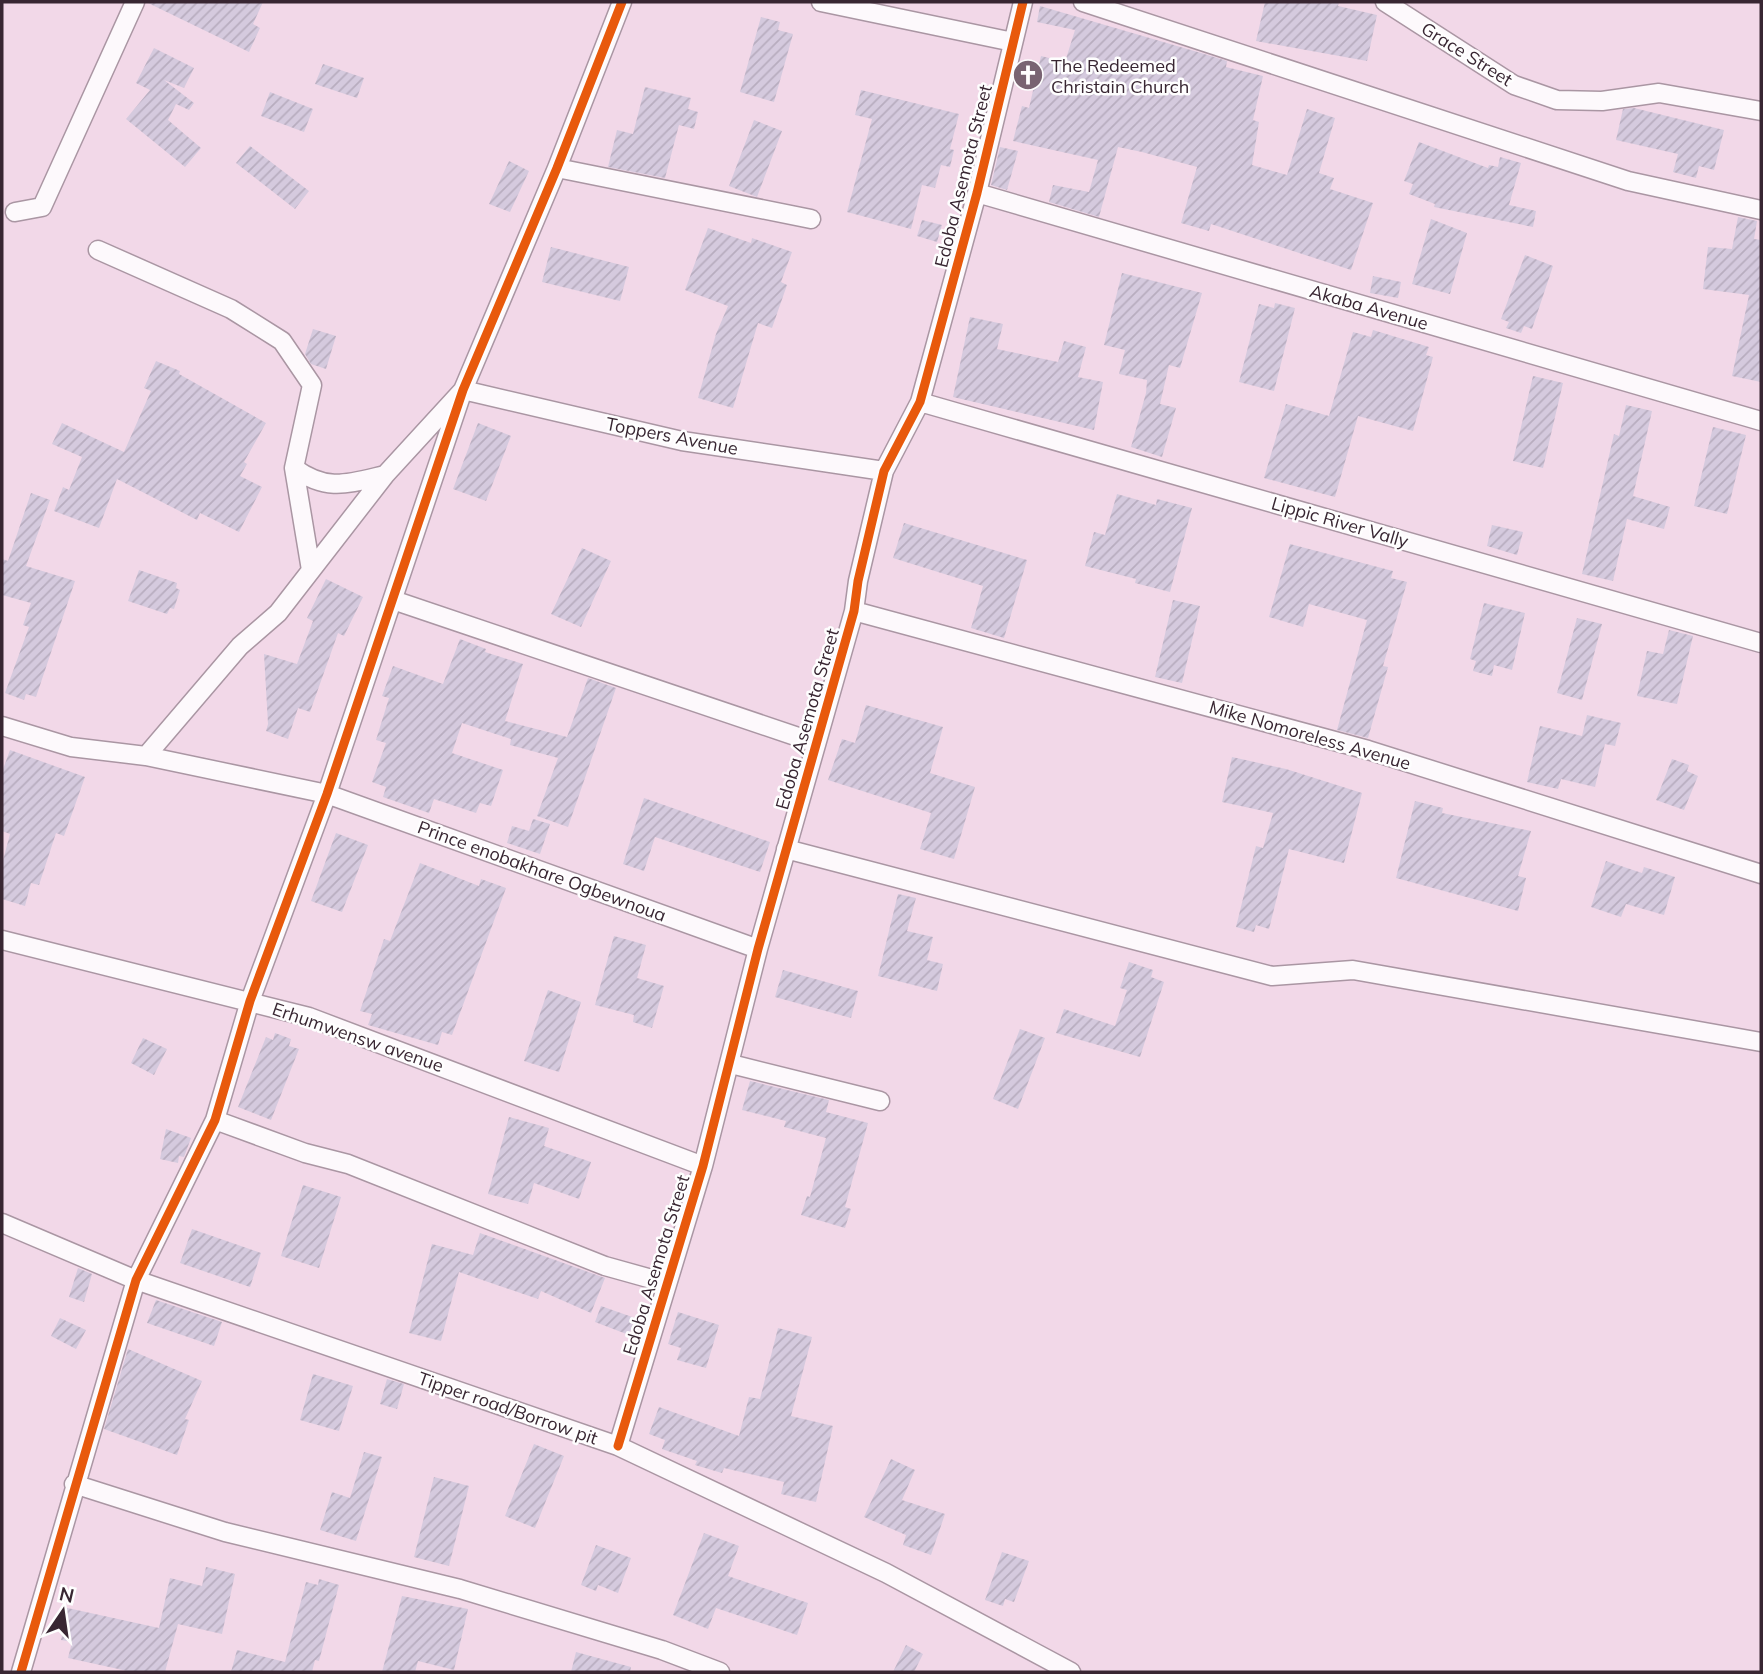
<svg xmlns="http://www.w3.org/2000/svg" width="1763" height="1674" font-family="Mulish,sans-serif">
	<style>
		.building { fill: url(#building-hatch) }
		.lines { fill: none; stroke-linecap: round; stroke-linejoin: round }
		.minor-casing { stroke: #aa96a3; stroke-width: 21 }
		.minor { stroke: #fdf9fc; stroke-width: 18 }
		.cycleway-casing { stroke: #fefefe; stroke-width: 13 }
		.cycleway { stroke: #e8590c; stroke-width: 9 }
		.labels { text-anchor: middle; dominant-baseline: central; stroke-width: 5; stroke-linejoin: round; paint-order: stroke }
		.street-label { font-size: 18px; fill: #382632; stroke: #fefefe }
		.poi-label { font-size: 18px; fill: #382632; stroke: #fefefe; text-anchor: start }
	</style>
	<defs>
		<pattern id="building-hatch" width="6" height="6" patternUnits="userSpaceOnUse" patternTransform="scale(1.75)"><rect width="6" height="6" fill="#d5cade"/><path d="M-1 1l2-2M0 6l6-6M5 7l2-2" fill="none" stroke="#b8adbf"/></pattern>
	</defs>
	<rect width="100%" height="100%" fill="#f2d8e8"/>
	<!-- building -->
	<path class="building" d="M 146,2 L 263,2 L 253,24 L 260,28 L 249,52 Z
		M 1265,2 L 1339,2 L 1338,6 L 1377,15 L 1367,61 L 1256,41 Z
		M 1040,6 L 1201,53 L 1227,61 L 1226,67 L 1263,76 L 1253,120 L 1259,122 L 1252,165 L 1287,175 L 1307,109 L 1335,118 L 1319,173 L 1334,178 L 1330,189 L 1373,203 L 1351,270 L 1211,224 L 1209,231 L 1181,223 L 1197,167 L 1142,152 L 1118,147 L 1099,217 L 1049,202 L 1053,185 L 1089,192 L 1098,160 L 1013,141 L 1022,106 L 1029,108 L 1041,56 L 1065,62 L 1075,30 L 1037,22 Z
		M 761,17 L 780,22 L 778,30 L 793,34 L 774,102 L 740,92 Z
		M 154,48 L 194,68 L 184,88 L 164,80 L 194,103 L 189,110 L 176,104 L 168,120 L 201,148 L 185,167 L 126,119 L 150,90 L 136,83 Z
		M 323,64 L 364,78 L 357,98 L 315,84 Z
		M 645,87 L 691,98 L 688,109 L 698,112 L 694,129 L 679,125 L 665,178 L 608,167 L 617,130 L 633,134 Z
		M 861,90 L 959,114 L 950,149 L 954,150 L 950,167 L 941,165 L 935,188 L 922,185 L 911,229 L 847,212 L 872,119 L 855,115 Z
		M 270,92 L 313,109 L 304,132 L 261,116 Z
		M 1634,108 L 1724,130 L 1714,170 L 1699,166 L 1696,178 L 1673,172 L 1678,154 L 1616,140 L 1623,109 Z
		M 754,120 L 782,131 L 757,197 L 729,186 Z
		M 1419,142 L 1488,168 L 1489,165 L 1498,167 L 1500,157 L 1521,163 L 1509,205 L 1536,211 L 1533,227 L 1434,207 L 1435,204 L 1409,194 L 1413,184 L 1404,181 Z
		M 250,146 L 309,191 L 295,209 L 236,163 Z
		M 1000,147 L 1018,151 L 1007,190 L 991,185 Z
		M 509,161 L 529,171 L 510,212 L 489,204 Z
		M 1738,217 L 1757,221 L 1754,239 L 1761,240 L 1761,382 L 1732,376 L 1749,295 L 1703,289 L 1708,247 L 1732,249 Z
		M 1431,219 L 1467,233 L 1450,294 L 1412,284 Z
		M 922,220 L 942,225 L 937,242 L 917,236 Z
		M 708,228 L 751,243 L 752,238 L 792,252 L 781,282 L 787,285 L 772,328 L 758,323 L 733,408 L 698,398 L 716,334 L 728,306 L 685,290 Z
		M 551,247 L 629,267 L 620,301 L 542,282 Z
		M 1525,255 L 1553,266 L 1532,329 L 1524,326 L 1521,333 L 1506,328 L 1509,322 L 1501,319 Z
		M 1122,273 L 1202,293 L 1180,368 L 1169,365 L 1160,404 L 1176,408 L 1162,457 L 1131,447 L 1146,393 L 1147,380 L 1119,374 L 1125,350 L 1104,345 Z
		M 1373,276 L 1401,282 L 1398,298 L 1370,293 Z
		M 1275,303 L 1295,308 L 1274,391 L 1239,382 L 1259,304 L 1274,308 Z
		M 970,317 L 1003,324 L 997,349 L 1058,362 L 1064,341 L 1086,347 L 1078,377 L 1103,382 L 1094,430 L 953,397 Z
		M 313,329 L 336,336 L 326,369 L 311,364 L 305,354 Z
		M 1373,330 L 1429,347 L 1426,355 L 1433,357 L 1413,431 L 1358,416 L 1335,497 L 1264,478 L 1286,404 L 1329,416 L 1353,332 L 1371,337 Z
		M 156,361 L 180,371 L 179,374 L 266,423 L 244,462 L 247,464 L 240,476 L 262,487 L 239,532 L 200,513 L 197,520 L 117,479 L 99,528 L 54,511 L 63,487 L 69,490 L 82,457 L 52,444 L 62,423 L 124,452 L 151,391 L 144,388 Z
		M 1533,376 L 1563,383 L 1543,468 L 1513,461 Z
		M 1626,405 L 1652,411 L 1633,496 L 1670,507 L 1664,529 L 1627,519 L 1613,581 L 1582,574 L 1614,434 L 1619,436 Z
		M 478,423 L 511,436 L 486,501 L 453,489 Z
		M 1713,427 L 1746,435 L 1727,514 L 1694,506 Z
		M 31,493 L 50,500 L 26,566 L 75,581 L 36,697 L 26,694 L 24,700 L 5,693 L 29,627 L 23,625 L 31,603 L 2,595 L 2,559 L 8,561 Z
		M 1117,494 L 1156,505 L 1157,499 L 1192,508 L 1170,592 L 1135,583 L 1136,579 L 1085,566 L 1094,532 L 1105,535 Z
		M 904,523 L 1027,560 L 1004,638 L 971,628 L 983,586 L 893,558 Z
		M 1492,525 L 1523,532 L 1517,555 L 1487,546 Z
		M 1290,544 L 1393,571 L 1391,578 L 1407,582 L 1383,666 L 1388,667 L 1368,738 L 1337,730 L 1367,620 L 1309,604 L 1303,627 L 1269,617 Z
		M 582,548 L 611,561 L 581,627 L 551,614 Z
		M 139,570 L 177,583 L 176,588 L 180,590 L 174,609 L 170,608 L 167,614 L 128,601 Z
		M 326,579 L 363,597 L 344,636 L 338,633 L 310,712 L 298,708 L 288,739 L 266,731 L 268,724 L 264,654 L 297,664 L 313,621 L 307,618 Z
		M 1173,600 L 1200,606 L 1182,683 L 1155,677 Z
		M 1484,603 L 1525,613 L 1512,670 L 1494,665 L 1492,676 L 1473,671 L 1476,661 L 1470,659 Z
		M 1577,618 L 1602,624 L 1582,700 L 1557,693 Z
		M 1669,630 L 1693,636 L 1677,704 L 1637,696 L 1647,651 L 1663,654 Z
		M 460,639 L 486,649 L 485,652 L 523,664 L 505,721 L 567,737 L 588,678 L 616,688 L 568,827 L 537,816 L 558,758 L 510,745 L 511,739 L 462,723 L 452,753 L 503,770 L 491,806 L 480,803 L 476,813 L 434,799 L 429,813 L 383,797 L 386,787 L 372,782 L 386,743 L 376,740 L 389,698 L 382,696 L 393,666 L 443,684 Z
		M 866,705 L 943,727 L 930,773 L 975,787 L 954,859 L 920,849 L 931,813 L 828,780 L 842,739 L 855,743 Z
		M 1587,715 L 1621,723 L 1615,746 L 1605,744 L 1595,787 L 1561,779 L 1558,789 L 1527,782 L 1540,726 L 1582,736 Z
		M 10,750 L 85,777 L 64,836 L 56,833 L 39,885 L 31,883 L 25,906 L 2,899 L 2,864 L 10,834 L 2,831 L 2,772 Z
		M 1232,757 L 1286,769 L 1362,793 L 1344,863 L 1289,849 L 1269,929 L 1256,925 L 1254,932 L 1236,927 L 1256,846 L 1263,848 L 1273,813 L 1222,802 Z
		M 1672,759 L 1689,765 L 1687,771 L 1698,776 L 1684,810 L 1656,800 Z
		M 644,798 L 770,842 L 760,872 L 655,837 L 644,871 L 623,864 Z
		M 1415,801 L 1443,808 L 1442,813 L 1531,831 L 1518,876 L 1526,878 L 1518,911 L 1396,878 Z
		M 533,819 L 550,824 L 540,854 L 507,843 L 512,826 L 529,831 Z
		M 336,833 L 368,845 L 342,912 L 311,901 Z
		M 1606,861 L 1642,873 L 1644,867 L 1675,877 L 1664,915 L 1626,904 L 1621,917 L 1591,907 Z
		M 420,863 L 479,886 L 481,879 L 506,888 L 452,1035 L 442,1032 L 438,1045 L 368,1025 L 372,1014 L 360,1011 L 384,939 L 390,941 Z
		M 898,894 L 916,898 L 907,931 L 933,937 L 927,960 L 943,964 L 937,991 L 878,976 Z
		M 614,936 L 646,945 L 637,978 L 664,986 L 652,1028 L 633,1022 L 634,1015 L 595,1005 Z
		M 1129,962 L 1153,970 L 1151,977 L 1164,982 L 1140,1057 L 1056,1033 L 1064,1009 L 1115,1026 L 1127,990 L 1120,988 Z
		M 783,970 L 858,991 L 851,1018 L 775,997 Z
		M 548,990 L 581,1002 L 559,1072 L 524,1061 Z
		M 1020,1029 L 1045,1038 L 1018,1109 L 993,1099 Z
		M 275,1033 L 291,1039 L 289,1046 L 299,1049 L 271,1120 L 238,1107 L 266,1037 L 273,1040 Z
		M 143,1038 L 167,1049 L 154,1075 L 131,1063 Z
		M 750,1081 L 829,1100 L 826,1112 L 868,1123 L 845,1207 L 851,1209 L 845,1228 L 801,1215 L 807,1196 L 810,1197 L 826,1138 L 784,1127 L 786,1121 L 742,1110 Z
		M 509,1117 L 549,1128 L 544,1146 L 591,1162 L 579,1199 L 534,1183 L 528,1204 L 488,1194 Z
		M 166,1129 L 191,1138 L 184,1157 L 179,1156 L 178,1163 L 160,1159 Z
		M 303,1185 L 341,1197 L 319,1268 L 281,1256 Z
		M 192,1229 L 261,1253 L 250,1287 L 180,1263 Z
		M 480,1233 L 605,1278 L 591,1313 L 541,1291 L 538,1299 L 459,1272 L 441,1341 L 409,1333 L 432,1244 L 473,1255 Z
		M 78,1268 L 92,1274 L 84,1302 L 69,1297 Z
		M 156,1300 L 222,1322 L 214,1346 L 147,1323 Z
		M 601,1306 L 635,1318 L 629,1335 L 595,1322 Z
		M 678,1312 L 719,1325 L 706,1368 L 677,1360 L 681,1348 L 668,1344 Z
		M 60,1318 L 86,1330 L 76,1349 L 51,1336 Z
		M 778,1328 L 812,1337 L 791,1416 L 833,1426 L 816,1502 L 781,1494 L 784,1482 L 724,1468 L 722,1473 L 695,1465 L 697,1461 L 662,1449 L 665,1440 L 649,1434 L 659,1407 L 739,1436 L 749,1397 L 760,1399 Z
		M 128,1349 L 202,1381 L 185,1419 L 189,1420 L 177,1455 L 104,1429 Z
		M 313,1374 L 353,1386 L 339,1431 L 300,1420 Z
		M 387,1379 L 404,1384 L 397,1409 L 380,1404 Z
		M 534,1444 L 564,1456 L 535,1528 L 505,1516 Z
		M 364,1452 L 382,1457 L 356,1541 L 320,1530 L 332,1492 L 350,1498 Z
		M 891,1459 L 915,1470 L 902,1500 L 945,1514 L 931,1555 L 903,1545 L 906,1535 L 864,1517 Z
		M 434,1477 L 469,1486 L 449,1566 L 414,1557 Z
		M 704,1533 L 739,1546 L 728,1576 L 808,1603 L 797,1635 L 716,1608 L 708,1629 L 673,1615 Z
		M 596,1545 L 631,1558 L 618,1593 L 598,1585 L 596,1591 L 581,1585 Z
		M 1002,1552 L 1029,1561 L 1014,1602 L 1005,1599 L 1003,1606 L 985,1600 Z
		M 206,1567 L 235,1574 L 222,1634 L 178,1624 L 165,1672 L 132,1672 L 68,1658 L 72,1642 L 61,1640 L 64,1627 L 59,1626 L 63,1607 L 159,1628 L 170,1578 L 202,1586 Z
		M 319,1579 L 339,1585 L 319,1661 L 315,1660 L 312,1672 L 231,1672 L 237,1650 L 285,1662 L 306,1582 L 318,1585 Z
		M 402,1596 L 468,1609 L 454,1670 L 418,1661 L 415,1672 L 382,1672 Z
		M 906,1645 L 923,1654 L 914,1672 L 893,1672 Z
		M 576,1652 L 631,1667 L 630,1672 L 571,1672 Z"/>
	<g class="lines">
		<!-- minor casing -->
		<g class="minor-casing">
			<path id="minor" d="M 821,2 L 1013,42
				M 1083,2 L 1628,181 L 1761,210
				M 1385,2 L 1514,85 L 1557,100 L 1602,101 L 1659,93 L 1761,111
				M 557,168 L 811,219
				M 977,193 L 1761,421
				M 15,212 L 42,207 L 135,2
				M 98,250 L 231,309 L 282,341 L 312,385 L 294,468 L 311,570
				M 920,402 L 1761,643
				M 294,468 C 327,492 347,484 385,475
				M 393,600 L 816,743
				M 854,611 L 1368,750 L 1761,874
				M 2,726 L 71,747 L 146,756 L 327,794 L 758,949
				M 146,756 L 240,646 L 278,613 L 385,475 L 463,390 L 682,441 L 884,471
				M 786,849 L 1272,976 L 1353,970 L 1761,1042
				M 2,940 L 309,1017 L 703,1166
				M 731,1064 L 880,1101
				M 215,1120 L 305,1153 L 348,1164 L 605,1266 L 666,1283
				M 2,1223 L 136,1280 L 618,1446 L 886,1573 L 1071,1672
				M 618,1446 L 703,1166 L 758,949 L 854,611 L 858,581 L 884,471 L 920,402 L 977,193 L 1023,2
				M 74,1484 L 225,1532 L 460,1589 L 662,1650 L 720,1672
				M 21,1672 L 136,1280 L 215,1120 L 250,1001 L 327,794 L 463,390 L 557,168 L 622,2"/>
		</g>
		<!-- minor -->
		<use href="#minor" class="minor"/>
		<!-- cycleway casing -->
		<g class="cycleway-casing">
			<path id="cycleway" d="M 618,1446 L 703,1166 L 758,949 L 854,611 L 858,581 L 884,471 L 920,402 L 977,193 L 1023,2
				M 21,1672 L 136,1280 L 215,1120 L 250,1001 L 327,794 L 463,390 L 557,168 L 622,2"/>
		</g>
		<!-- cycleway -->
		<use href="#cycleway" class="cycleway"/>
	</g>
	<!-- icons -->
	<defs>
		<g id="church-disc" transform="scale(1.575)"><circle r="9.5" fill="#796472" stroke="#fefefe"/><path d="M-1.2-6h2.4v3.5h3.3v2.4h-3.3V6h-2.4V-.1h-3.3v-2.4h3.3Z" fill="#fff"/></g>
	</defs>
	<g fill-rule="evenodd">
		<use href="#church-disc" x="1028" y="75"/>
	</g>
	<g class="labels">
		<!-- street labels -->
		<g class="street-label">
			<text transform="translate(1467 54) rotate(32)">Grace Street</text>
			<text transform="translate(963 176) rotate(-76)">Edoba Asemota Street</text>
			<text transform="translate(1369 307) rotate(16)">Akaba Avenue</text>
			<text transform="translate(672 436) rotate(11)">Toppers Avenue</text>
			<text transform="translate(1340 522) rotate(16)">Lippic River Vally</text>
			<text transform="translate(807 719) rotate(-74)">Edoba Asemota Street</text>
			<text transform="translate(1310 735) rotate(16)">Mike Nomoreless Avenue</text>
			<text transform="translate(542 871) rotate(20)">Prince enobakhare Ogbewnoua</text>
			<text transform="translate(358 1037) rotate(19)">Erhumwensw avenue</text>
			<text transform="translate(656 1265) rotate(-73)">Edoba Asemota Street</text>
			<text transform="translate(508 1408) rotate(19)">Tipper road/Borrow pit</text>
		</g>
		<!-- poi labels -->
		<g class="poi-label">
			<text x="1051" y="65">The Redeemed<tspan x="1051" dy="21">Christain Church</tspan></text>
		</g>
	</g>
	<!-- border -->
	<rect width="1763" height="1674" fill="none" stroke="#382632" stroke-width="7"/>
	<!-- north arrow -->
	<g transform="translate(63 1611) rotate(13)" stroke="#fefefe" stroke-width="5" paint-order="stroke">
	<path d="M0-5L12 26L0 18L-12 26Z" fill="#382632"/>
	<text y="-10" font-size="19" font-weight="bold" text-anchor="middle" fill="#382632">N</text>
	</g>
</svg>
